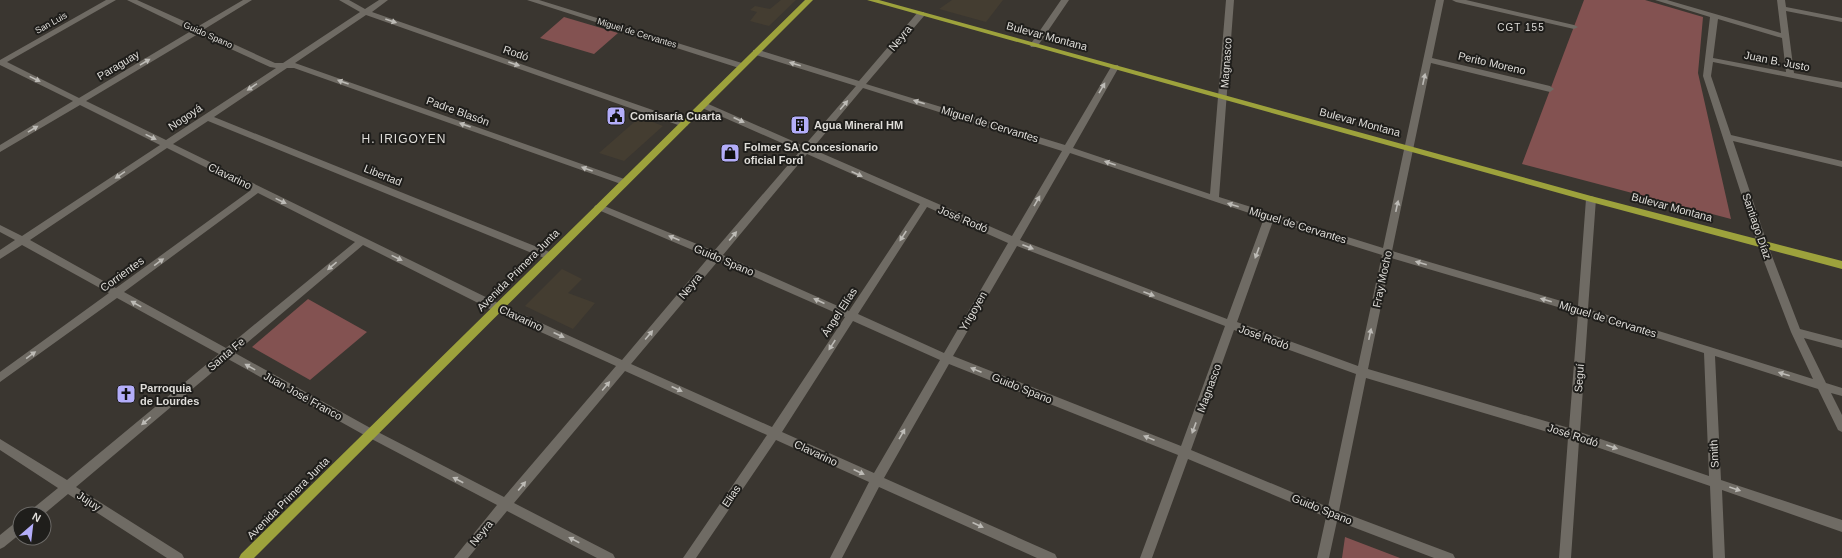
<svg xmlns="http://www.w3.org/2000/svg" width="1842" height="558" font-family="Arial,sans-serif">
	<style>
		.built { fill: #443d31 }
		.green { fill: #835251 }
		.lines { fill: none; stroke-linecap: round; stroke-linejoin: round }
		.minor { fill: #6f6b64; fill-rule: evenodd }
		.major { fill: #9da23c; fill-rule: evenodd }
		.oneway { fill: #bdbbb6 }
		.labels { text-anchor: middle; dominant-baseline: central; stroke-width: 4; stroke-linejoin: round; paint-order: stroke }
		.far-street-label { font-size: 9px; fill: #dfddd9; stroke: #1f1e1b }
		.far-neighbourhood-label { font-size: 10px; letter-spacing: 1px; fill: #dfddd9; stroke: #1f1e1b }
		.street-label { font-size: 11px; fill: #dfddd9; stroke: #1f1e1b }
		.poi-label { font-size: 11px; font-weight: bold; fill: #dfddd9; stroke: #1f1e1b; text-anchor: start }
		.neighbourhood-label { font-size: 12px; letter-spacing: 1px; fill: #dfddd9; stroke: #1f1e1b }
	</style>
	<rect width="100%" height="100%" fill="#3a3630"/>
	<!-- built -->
	<path class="built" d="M 781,0 L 796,0 L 769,26 L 750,21 L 757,12 L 750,10 L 755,6 L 770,9 Z
		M 952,0 L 1003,0 L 986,22 L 939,9 Z
		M 640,117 L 663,126 L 624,161 L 599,153 Z
		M 562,269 L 582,279 L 568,293 L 595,303 L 573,329 L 525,306 Z"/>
	<!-- green -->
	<path class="green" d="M 1584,0 L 1645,0 L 1703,17 L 1698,73 L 1731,219 L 1522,164 Z
		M 564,17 L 618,33 L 594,54 L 540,38 Z
		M 308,299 L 367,332 L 310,380 L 252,347 Z
		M 1345,537 L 1400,558 L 1342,558 Z"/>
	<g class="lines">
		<!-- minor -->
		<path class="minor" d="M 106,0 L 116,0 L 7,62 L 79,98 L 191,31 L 127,0 L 137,0 L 197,27 L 243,0 L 252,0 L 203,30 L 275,63 L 283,63 L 360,12 L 339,0 L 349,0 L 365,9 L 379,0 L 388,0 L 372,12 L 687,122 L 688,124 L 687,126 L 681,126 L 366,15 L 295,63 L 627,180 L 629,182 L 627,184 L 621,184 L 294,68 L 287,68 L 214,117 L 552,253 L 554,256 L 552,259 L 549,260 L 208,121 L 173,144 L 502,305 L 622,360 L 709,257 L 596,209 L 594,207 L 596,205 L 602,205 L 714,251 L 800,151 L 700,107 L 700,103 L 706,103 L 804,146 L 856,86 L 753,54 L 753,50 L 759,50 L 859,81 L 918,12 L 924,12 L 924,16 L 866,84 L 1065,145 L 1111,67 L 1115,65 L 1118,65 L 1119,67 L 1073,148 L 1210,194 L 1226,0 L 1234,0 L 1219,197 L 1383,248 L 1436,0 L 1444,0 L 1432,58 L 1550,86 L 1554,89 L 1550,92 L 1431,63 L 1392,251 L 1578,306 L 1586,199 L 1591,196 L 1594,197 L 1596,199 L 1588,309 L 1813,379 L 1791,332 L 1757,243 L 1703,76 L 1710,17 L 1655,0 L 1667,0 L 1781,33 L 1777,0 L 1785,0 L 1786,7 L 1842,18 L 1842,22 L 1786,11 L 1794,73 L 1842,82 L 1842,88 L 1713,62 L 1711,76 L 1731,135 L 1842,161 L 1842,167 L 1733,141 L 1767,243 L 1800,329 L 1842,340 L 1842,348 L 1804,338 L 1826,383 L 1842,388 L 1842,396 L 1831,393 L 1842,415 L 1842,432 L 1838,430 L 1818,389 L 1715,356 L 1721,480 L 1842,520 L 1842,532 L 1722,490 L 1725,558 L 1713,558 L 1710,486 L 1579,441 L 1571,558 L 1559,558 L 1568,438 L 1366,378 L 1339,511 L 1453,554 L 1455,558 L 1434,558 L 1337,521 L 1329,558 L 1317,558 L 1326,517 L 1188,459 L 1152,558 L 1140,558 L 1178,455 L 949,364 L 884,478 L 1055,554 L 1057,558 L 1037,558 L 879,487 L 842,558 L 830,558 L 869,482 L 776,440 L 696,558 L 683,558 L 767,435 L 625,371 L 514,503 L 613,554 L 615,558 L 597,558 L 507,511 L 468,558 L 454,558 L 497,505 L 366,436 L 228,359 L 76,487 L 182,554 L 184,558 L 167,558 L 68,494 L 44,514 L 29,514 L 31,510 L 58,488 L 0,450 L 0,439 L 67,480 L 219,354 L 117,298 L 0,382 L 0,372 L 109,293 L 22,245 L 0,259 L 0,250 L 15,240 L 0,232 L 0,225 L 22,236 L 160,145 L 80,105 L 0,152 L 0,145 L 73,101 L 0,65 L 0,60 ZM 1718,19 L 1782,38 L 1786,72 L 1713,58 ZM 198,34 L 270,67 L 276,68 L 166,140 L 86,101 ZM 863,88 L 1062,151 L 1012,236 L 812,149 ZM 167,148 L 251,190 L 116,288 L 30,240 ZM 1070,153 L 1264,218 L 1227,319 L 1020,240 ZM 807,154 L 920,204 L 849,311 L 723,255 ZM 258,193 L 355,242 L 226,348 L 124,292 ZM 927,207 L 1008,243 L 944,353 L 858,314 ZM 1273,221 L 1382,255 L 1358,366 L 1237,322 ZM 363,245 L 494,311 L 616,366 L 504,497 L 374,430 L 235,353 ZM 1017,246 L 1225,326 L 1181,446 L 953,356 ZM 1391,258 L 1578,313 L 1569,428 L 1368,369 ZM 718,261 L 845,317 L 772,427 L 631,364 ZM 1588,316 L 1704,353 L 1709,476 L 1580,432 ZM 853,321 L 940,360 L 874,473 L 782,432 ZM 1234,330 L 1356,374 L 1328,507 L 1191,450 Z
			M 527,0 L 539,0 L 745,64 L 746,66 L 742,68 L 739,68 Z
			M 1061,0 L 1069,0 L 1037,47 L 1031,47 L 1030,45 Z
			M 1452,0 L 1466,0 L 1574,25 L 1578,27 L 1574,29 L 1456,2 Z
			M 20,520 L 20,534 L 4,547 L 0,549 L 0,535 L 16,522 Z"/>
		<!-- major -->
		<path class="major" d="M 805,0 L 813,0 L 254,558 L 239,558 L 241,554 Z
			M 867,0 L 879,0 L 1591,196 L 1842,261 L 1842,269 L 1591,202 Z"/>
	</g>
	<!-- one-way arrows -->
	<defs><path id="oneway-solid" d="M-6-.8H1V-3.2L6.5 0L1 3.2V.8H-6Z"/></defs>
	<g class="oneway">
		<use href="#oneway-solid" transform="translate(391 21) rotate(19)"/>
		<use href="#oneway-solid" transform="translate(145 62) rotate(-31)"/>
		<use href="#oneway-solid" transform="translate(514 64) rotate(19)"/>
		<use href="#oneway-solid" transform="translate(795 64) rotate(-163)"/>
		<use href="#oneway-solid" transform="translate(35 79) rotate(26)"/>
		<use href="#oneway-solid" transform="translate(1424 79) rotate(-78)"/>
		<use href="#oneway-solid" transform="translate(343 82) rotate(-160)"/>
		<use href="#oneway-solid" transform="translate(252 87) rotate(146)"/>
		<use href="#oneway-solid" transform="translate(1102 88) rotate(-60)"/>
		<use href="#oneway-solid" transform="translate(919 102) rotate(-163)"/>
		<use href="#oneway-solid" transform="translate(844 105) rotate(-50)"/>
		<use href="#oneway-solid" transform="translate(739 120) rotate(25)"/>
		<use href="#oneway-solid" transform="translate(465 125) rotate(-160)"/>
		<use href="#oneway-solid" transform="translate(33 129) rotate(-31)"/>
		<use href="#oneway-solid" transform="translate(151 137) rotate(26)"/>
		<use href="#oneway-solid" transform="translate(1110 163) rotate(-161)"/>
		<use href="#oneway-solid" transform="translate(587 169) rotate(-160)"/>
		<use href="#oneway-solid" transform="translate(857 174) rotate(24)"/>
		<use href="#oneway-solid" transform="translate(120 175) rotate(146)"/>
		<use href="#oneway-solid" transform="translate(281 201) rotate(26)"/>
		<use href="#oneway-solid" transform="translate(1037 201) rotate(-60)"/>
		<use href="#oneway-solid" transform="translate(1233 205) rotate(-162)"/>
		<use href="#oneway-solid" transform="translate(1397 206) rotate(-78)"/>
		<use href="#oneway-solid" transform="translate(733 236) rotate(-50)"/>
		<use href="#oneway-solid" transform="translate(903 236) rotate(123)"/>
		<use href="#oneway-solid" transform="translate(674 238) rotate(-157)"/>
		<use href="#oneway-solid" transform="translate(1028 247) rotate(21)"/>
		<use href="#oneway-solid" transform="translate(1257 253) rotate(110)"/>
		<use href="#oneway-solid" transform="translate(397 258) rotate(26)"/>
		<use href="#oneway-solid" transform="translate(159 262) rotate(-36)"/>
		<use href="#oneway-solid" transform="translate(1421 263) rotate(-164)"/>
		<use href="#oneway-solid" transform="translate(332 266) rotate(140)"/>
		<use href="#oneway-solid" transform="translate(1149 294) rotate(21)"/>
		<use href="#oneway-solid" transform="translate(1546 300) rotate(-164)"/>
		<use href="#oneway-solid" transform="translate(819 301) rotate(-156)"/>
		<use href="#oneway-solid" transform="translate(136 304) rotate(-151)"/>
		<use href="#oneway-solid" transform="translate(1370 334) rotate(-78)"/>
		<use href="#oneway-solid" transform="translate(559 335) rotate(25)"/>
		<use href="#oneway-solid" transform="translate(649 335) rotate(-50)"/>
		<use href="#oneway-solid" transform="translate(832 345) rotate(123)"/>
		<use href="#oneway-solid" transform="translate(31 355) rotate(-36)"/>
		<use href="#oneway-solid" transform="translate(250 367) rotate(-151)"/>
		<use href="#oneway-solid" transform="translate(976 370) rotate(-158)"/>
		<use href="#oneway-solid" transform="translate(1784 374) rotate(-163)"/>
		<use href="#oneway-solid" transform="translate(606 386) rotate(-50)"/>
		<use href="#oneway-solid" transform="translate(677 389) rotate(25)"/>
		<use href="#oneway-solid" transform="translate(146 421) rotate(140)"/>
		<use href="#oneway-solid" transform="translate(1194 428) rotate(110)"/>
		<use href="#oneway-solid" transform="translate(902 434) rotate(-60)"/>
		<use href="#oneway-solid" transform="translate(1149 438) rotate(-158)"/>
		<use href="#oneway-solid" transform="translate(1612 447) rotate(19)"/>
		<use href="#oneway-solid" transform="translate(859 472) rotate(25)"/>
		<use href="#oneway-solid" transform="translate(458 480) rotate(-152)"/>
		<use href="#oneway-solid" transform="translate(522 486) rotate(-50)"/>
		<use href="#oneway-solid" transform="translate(1735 489) rotate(19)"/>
		<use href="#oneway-solid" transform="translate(978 525) rotate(24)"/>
		<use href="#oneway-solid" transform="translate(574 540) rotate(-153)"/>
	</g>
	<!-- icons -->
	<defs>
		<g id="civic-square" transform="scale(1)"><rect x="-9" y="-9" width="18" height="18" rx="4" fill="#b3adf9" stroke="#1f1e1b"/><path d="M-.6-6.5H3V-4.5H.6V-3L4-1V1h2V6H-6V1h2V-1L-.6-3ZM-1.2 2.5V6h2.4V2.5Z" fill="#111"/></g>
		<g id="building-square" transform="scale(1)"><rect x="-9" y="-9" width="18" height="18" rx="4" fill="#b3adf9" stroke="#1f1e1b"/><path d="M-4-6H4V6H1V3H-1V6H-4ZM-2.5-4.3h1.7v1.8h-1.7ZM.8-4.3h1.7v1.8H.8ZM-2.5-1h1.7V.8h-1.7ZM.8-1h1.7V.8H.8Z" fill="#111"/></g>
		<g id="shop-square" transform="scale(1)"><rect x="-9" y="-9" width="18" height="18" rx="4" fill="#b3adf9" stroke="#1f1e1b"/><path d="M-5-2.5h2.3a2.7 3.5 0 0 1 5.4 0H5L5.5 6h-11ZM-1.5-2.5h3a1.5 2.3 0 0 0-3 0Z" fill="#111"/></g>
		<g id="church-square" transform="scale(1)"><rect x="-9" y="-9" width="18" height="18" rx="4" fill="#b3adf9" stroke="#1f1e1b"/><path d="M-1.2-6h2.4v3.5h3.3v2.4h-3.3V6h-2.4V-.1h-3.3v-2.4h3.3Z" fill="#111"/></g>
	</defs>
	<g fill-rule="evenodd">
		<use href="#civic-square" x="616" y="116"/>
		<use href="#building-square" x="800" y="125"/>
		<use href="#shop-square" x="730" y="153"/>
		<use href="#church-square" x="126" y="394"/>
	</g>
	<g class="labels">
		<!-- far-street labels -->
		<g class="far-street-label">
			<text transform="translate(51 23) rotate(-29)">San Luis</text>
			<text transform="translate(637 33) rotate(17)">Miguel de Cervantes</text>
			<text transform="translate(208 35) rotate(24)">Guido Spano</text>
		</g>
		<!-- far-neighbourhood labels -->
		<g class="far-neighbourhood-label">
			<text x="1521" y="27">CGT 155</text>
		</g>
		<!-- street labels -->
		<g class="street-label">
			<text transform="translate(1047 36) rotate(15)">Bulevar Montana</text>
			<text transform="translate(900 38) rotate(-50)">Neyra</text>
			<text transform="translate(516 53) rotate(19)">Rodó</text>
			<text transform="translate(1777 61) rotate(11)">Juan B. Justo</text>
			<text transform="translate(1226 63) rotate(-86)">Magnasco</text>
			<text transform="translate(1492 63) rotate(13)">Perito Moreno</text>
			<text transform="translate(118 65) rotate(-31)">Paraguay</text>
			<text transform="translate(458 111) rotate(20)">Padre Blasón</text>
			<text transform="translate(185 117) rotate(-34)">Nogoyá</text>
			<text transform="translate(1360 122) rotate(15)">Bulevar Montana</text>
			<text transform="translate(990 124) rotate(17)">Miguel de Cervantes</text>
			<text transform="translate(383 175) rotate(22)">Libertad</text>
			<text transform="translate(230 176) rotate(26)">Clavarino</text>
			<text transform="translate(1672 207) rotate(15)">Bulevar Montana</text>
			<text transform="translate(963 219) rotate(23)">José Rodó</text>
			<text transform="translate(1298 225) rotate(17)">Miguel de Cervantes</text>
			<text transform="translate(1757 226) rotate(71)">Santiago Díaz</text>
			<text transform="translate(724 260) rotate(23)">Guido Spano</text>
			<text transform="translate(518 270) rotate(-45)">Avenida Primera Junta</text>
			<text transform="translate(122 274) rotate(-36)">Corrientes</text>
			<text transform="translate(1382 279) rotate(-78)">Fray Mocho</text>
			<text transform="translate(690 286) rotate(-50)">Neyra</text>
			<text transform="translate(973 311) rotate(-60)">Yrigoyen</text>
			<text transform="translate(839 312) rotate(-57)">Ángel Elías</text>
			<text transform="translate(521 318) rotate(25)">Clavarino</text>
			<text transform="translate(1608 319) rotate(17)">Miguel de Cervantes</text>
			<text transform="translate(1264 337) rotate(20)">José Rodó</text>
			<text transform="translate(226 354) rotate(-40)">Santa Fe</text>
			<text transform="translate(1579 378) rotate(-86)">Seguí</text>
			<text transform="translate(1022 388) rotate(22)">Guido Spano</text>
			<text transform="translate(1209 388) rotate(-70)">Magnasco</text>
			<text transform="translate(303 396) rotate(29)">Juan José Franco</text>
			<text transform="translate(1573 435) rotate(18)">José Rodó</text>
			<text transform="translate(816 453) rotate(25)">Clavarino</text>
			<text transform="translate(1714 454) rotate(-93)">Smith</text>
			<text transform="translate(731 496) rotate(-56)">Elias</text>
			<text transform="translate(288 498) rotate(-45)">Avenida Primera Junta</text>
			<text transform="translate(89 501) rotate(33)">Jujuy</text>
			<text transform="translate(1322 509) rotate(22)">Guido Spano</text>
			<text transform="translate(481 533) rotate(-50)">Neyra</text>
		</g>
		<!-- poi labels -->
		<g class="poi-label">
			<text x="630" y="116">Comisaría Cuarta</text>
			<text x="814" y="125">Agua Mineral HM</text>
			<text x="744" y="147">Folmer SA Concesionario<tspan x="744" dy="13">oficial Ford</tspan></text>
			<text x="140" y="388">Parroquia<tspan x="140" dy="13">de Lourdes</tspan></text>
		</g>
		<!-- neighbourhood labels -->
		<g class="neighbourhood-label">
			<text x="404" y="139">H. IRIGOYEN</text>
		</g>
	</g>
	<!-- north arrow -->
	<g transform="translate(32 526) rotate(28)"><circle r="19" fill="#1f1e1b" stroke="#6c6a67"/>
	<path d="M0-3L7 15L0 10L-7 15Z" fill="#b3adf9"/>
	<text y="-6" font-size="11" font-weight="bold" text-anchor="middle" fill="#dfddd9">N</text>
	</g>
</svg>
